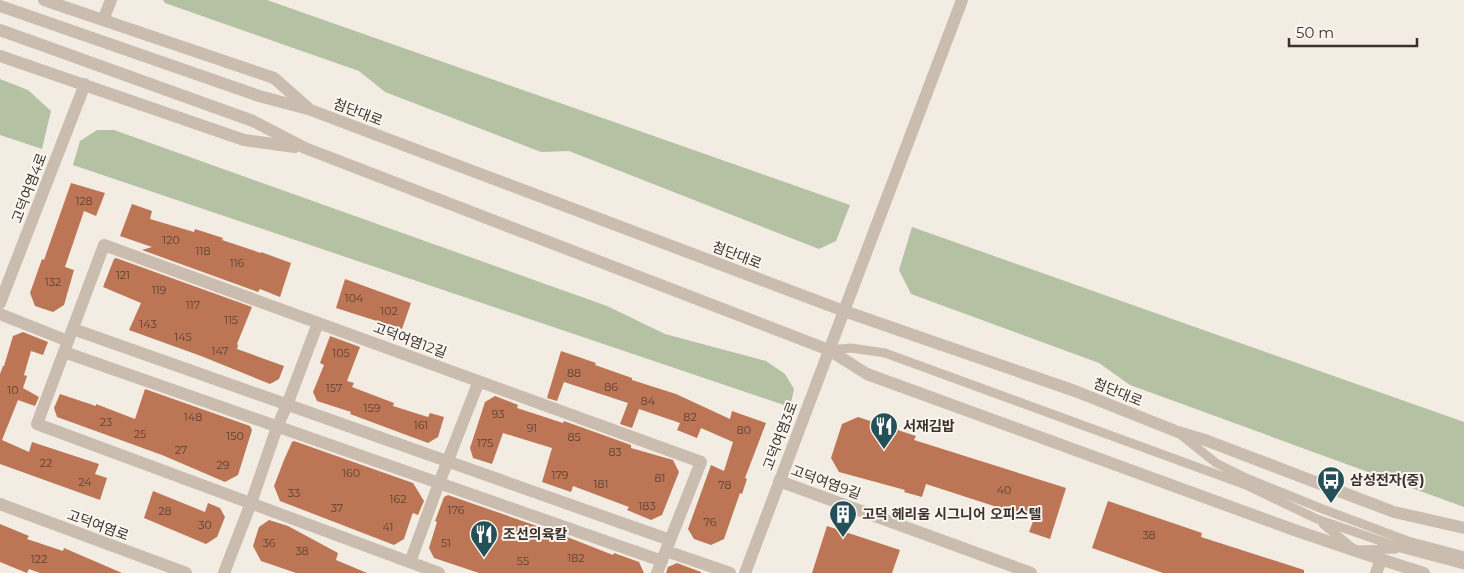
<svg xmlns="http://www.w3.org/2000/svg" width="1464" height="573" font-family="Montserrat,'Noto Sans KR',sans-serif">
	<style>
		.green { fill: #b5c1a3 }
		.building { fill: #bd7655 }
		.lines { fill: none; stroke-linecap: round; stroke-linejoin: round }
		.service { stroke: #cabdaf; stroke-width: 9 }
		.minor { stroke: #cabdaf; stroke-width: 12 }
		.tertiary { stroke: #cabdaf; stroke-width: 12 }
		.labels { text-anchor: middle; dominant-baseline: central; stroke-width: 4; stroke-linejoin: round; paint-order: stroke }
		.number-label { font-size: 11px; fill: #5b4236 }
		.street-label { font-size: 14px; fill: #3a312c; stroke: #faf6ef }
		.poi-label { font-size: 14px; font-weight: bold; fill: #3a312c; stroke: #faf6ef; text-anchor: start }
	</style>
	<rect width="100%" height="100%" fill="#f2ece3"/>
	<!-- green -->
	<path class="green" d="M 163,0 L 267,0 L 850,205 L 836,241 L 819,249 L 569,151 L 541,152 L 385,92 L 359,71 L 165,3 Z
		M 0,79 L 28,90 L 51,111 L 42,149 L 0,135 Z
		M 97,130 L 114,130 L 607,306 L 665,334 L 766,361 L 785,374 L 794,389 L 790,407 L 73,165 L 80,141 Z
		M 912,227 L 1464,422 L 1464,507 L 1130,385 L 1099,363 L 911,294 L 899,270 Z"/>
	<!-- building -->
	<path class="building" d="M 71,183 L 105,193 L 96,216 L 84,211 L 65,267 L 74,270 L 64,305 L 53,312 L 35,306 L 30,293 L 42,259 L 44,260 Z
		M 132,204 L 152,211 L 150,219 L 194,232 L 195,229 L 223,238 L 222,240 L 261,253 L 261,252 L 291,263 L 280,297 L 260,289 L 258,292 L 142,250 L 152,247 L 120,236 Z
		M 116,258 L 252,307 L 237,344 L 238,345 L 237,349 L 284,366 L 279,379 L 270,384 L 201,356 L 129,330 L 141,303 L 103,287 L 114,259 Z
		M 345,279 L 411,303 L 402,329 L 336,308 Z
		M 23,332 L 48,342 L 43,355 L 31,351 L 24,375 L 27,376 L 23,388 L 39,397 L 35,406 L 18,400 L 2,440 L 29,452 L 32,442 L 99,464 L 95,474 L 107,478 L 100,500 L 0,464 L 0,374 L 3,366 L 4,366 L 13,336 Z
		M 330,336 L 360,347 L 347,381 L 354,383 L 352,387 L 394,403 L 393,406 L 428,417 L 430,413 L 444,417 L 438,437 L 428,443 L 350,414 L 351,412 L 317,401 L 313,392 L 324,365 L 320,363 Z
		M 561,351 L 596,363 L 595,365 L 632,378 L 632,380 L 676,394 L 730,419 L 732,411 L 766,423 L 745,478 L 747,479 L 742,494 L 740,493 L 724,539 L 711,545 L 694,539 L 688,529 L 711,465 L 724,471 L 733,442 L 701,428 L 697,438 L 677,430 L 680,423 L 639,409 L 632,428 L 620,424 L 628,403 L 564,382 L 557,401 L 547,398 Z
		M 145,389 L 250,426 L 252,430 L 238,475 L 225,482 L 162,455 L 57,417 L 54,408 L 60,394 L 96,406 L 96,404 L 135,419 Z
		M 495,396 L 518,405 L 517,408 L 563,423 L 564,421 L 631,445 L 631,448 L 673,460 L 679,472 L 662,515 L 651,520 L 627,510 L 629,507 L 573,486 L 571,492 L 542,482 L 552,448 L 503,433 L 492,464 L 473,458 L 470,448 L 485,402 Z
		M 858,417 L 916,436 L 914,440 L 1066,488 L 1050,539 L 1029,532 L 1034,519 L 926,484 L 922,497 L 904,492 L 905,490 L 839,472 L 831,458 L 842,424 Z
		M 294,441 L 413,483 L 424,501 L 418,515 L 413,513 L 412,515 L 404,539 L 394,545 L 280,501 L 274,486 L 284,460 L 292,442 Z
		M 153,491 L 205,512 L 208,503 L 220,508 L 225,517 L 217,537 L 206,544 L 144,518 Z
		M 448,495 L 557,533 L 613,555 L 614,553 L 639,562 L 644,573 L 479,573 L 434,558 L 429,548 L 437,522 L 435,521 L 444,497 Z
		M 1108,501 L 1202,533 L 1201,537 L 1304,570 L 1304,573 L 1163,573 L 1092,548 Z
		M 269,520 L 288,526 L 338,553 L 336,560 L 367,573 L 296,573 L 261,561 L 253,546 L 259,527 Z
		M 0,524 L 29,536 L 27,539 L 63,551 L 64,548 L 122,573 L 40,573 L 29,569 L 27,573 L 0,562 Z
		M 827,526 L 900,550 L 892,573 L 812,573 Z
		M 677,563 L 701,572 L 701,573 L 666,573 L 668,567 Z"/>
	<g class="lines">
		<!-- service -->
		<path class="service" d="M 829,350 L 851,348 L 885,353 L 1246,485 L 1317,519 L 1404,549 L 1464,565
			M 1181,435 L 1216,463 L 1246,478 L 1320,508 L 1408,541 L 1464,556
			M 1323,524 L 1355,550 L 1396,549"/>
		<!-- minor -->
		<path class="minor" d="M 103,20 L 111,0
			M 844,311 L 962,0
			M 0,314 L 68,341
			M 73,329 L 670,540
			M 64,352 L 662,561
			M 779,481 L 1031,573
			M 666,551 L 730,573
			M 410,562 L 439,483 L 479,381
			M 224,573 L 251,503 L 277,427 L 287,405 L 318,323
			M 439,573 L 37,424 L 104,245 L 701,462 L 657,573
			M 1376,573 L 1381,560"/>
		<!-- tertiary -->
		<path class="tertiary" d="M 44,0 L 274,78 L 307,107
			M 0,6 L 259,96 L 308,109 L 844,311 L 1075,391 L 1178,432 L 1205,440 L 1394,512 L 1464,528
			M 0,30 L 253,121 L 305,148 L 829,350 L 867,374 L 1297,531 C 1339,545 1381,560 1424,573
			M 0,56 L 244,140 L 295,147
			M 0,303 L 85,84
			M 0,504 L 186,573
			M 745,573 L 844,311"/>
	</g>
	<!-- icons -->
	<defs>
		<g id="restaurant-pin" transform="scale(1.4375)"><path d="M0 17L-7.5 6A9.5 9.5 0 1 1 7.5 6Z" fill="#245159" stroke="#faf6ef"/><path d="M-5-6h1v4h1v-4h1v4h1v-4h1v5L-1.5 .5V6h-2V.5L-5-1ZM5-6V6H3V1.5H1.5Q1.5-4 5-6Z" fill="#fff"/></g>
		<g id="bus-pin" transform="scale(1.4375)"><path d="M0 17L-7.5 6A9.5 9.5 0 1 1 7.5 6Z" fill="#245159" stroke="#faf6ef"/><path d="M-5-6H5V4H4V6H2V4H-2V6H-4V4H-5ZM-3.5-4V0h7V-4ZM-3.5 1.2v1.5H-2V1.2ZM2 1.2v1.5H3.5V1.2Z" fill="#fff"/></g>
		<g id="building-pin" transform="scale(1.4375)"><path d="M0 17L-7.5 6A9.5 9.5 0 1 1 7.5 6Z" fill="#245159" stroke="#faf6ef"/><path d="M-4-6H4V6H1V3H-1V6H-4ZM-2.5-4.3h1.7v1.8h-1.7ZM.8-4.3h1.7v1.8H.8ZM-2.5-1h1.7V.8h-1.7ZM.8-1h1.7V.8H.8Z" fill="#fff"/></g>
	</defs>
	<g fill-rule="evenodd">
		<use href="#restaurant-pin" x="884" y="426"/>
		<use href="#bus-pin" x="1331" y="480"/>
		<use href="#building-pin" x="843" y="514"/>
		<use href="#restaurant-pin" x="484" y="534"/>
	</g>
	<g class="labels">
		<!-- number labels -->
		<g class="number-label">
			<text x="84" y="201">128</text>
			<text x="171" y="240">120</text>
			<text x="203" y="251">118</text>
			<text x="237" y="263">116</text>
			<text x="123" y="275">121</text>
			<text x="53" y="282">132</text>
			<text x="159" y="290">119</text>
			<text x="354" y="298">104</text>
			<text x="193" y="305">117</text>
			<text x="389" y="311">102</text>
			<text x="231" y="320">115</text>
			<text x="148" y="324">143</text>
			<text x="183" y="337">145</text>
			<text x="220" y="351">147</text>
			<text x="341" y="353">105</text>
			<text x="574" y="373">88</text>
			<text x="611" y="387">86</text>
			<text x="334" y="388">157</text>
			<text x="13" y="390">10</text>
			<text x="648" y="401">84</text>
			<text x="372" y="408">159</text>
			<text x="498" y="414">93</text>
			<text x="193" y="417">148</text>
			<text x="690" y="417">82</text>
			<text x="106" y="422">23</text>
			<text x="421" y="425">161</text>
			<text x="532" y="428">91</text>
			<text x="744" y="430">80</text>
			<text x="140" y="434">25</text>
			<text x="235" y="436">150</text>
			<text x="574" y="437">85</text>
			<text x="485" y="443">175</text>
			<text x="181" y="450">27</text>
			<text x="615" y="452">83</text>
			<text x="46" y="463">22</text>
			<text x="223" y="465">29</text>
			<text x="351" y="473">160</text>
			<text x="560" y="475">179</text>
			<text x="660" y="478">81</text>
			<text x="85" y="482">24</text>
			<text x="601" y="484">181</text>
			<text x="725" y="485">78</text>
			<text x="1004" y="490">40</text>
			<text x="294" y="493">33</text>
			<text x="398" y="499">162</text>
			<text x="647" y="506">183</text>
			<text x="337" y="508">37</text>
			<text x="456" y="510">176</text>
			<text x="165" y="511">28</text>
			<text x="710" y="522">76</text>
			<text x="205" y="525">30</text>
			<text x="388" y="527">41</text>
			<text x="1149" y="535">38</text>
			<text x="269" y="543">36</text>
			<text x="446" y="543">51</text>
			<text x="302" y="551">38</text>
			<text x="576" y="558">182</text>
			<text x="39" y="559">122</text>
			<text x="523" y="561">55</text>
		</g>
		<!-- street labels -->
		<g class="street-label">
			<text transform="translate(358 112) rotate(21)">첨단대로</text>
			<text transform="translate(29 188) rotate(-69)">고덕여염4로</text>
			<text transform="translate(737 255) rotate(21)">첨단대로</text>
			<text transform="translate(410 340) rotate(20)">고덕여염12길</text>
			<text transform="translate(1118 392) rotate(22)">첨단대로</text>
			<text transform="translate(780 436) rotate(-69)">고덕여염3로</text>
			<text transform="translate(826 482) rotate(20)">고덕여염9길</text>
			<text transform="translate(98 525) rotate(20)">고덕여염로</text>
		</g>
		<!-- poi labels -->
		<g class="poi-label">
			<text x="903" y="426">서재김밥</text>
			<text x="1350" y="480">삼성전자(중)</text>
			<text x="862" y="514">고덕 헤리움 시그니어 오피스텔</text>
			<text x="503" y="534">조선의육칼</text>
		</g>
	</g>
	<!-- scale -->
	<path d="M1289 38v8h128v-8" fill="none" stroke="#3a312c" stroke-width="2.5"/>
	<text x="1296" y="38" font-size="15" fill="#3a312c" stroke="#faf6ef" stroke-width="4" paint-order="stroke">50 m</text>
</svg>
